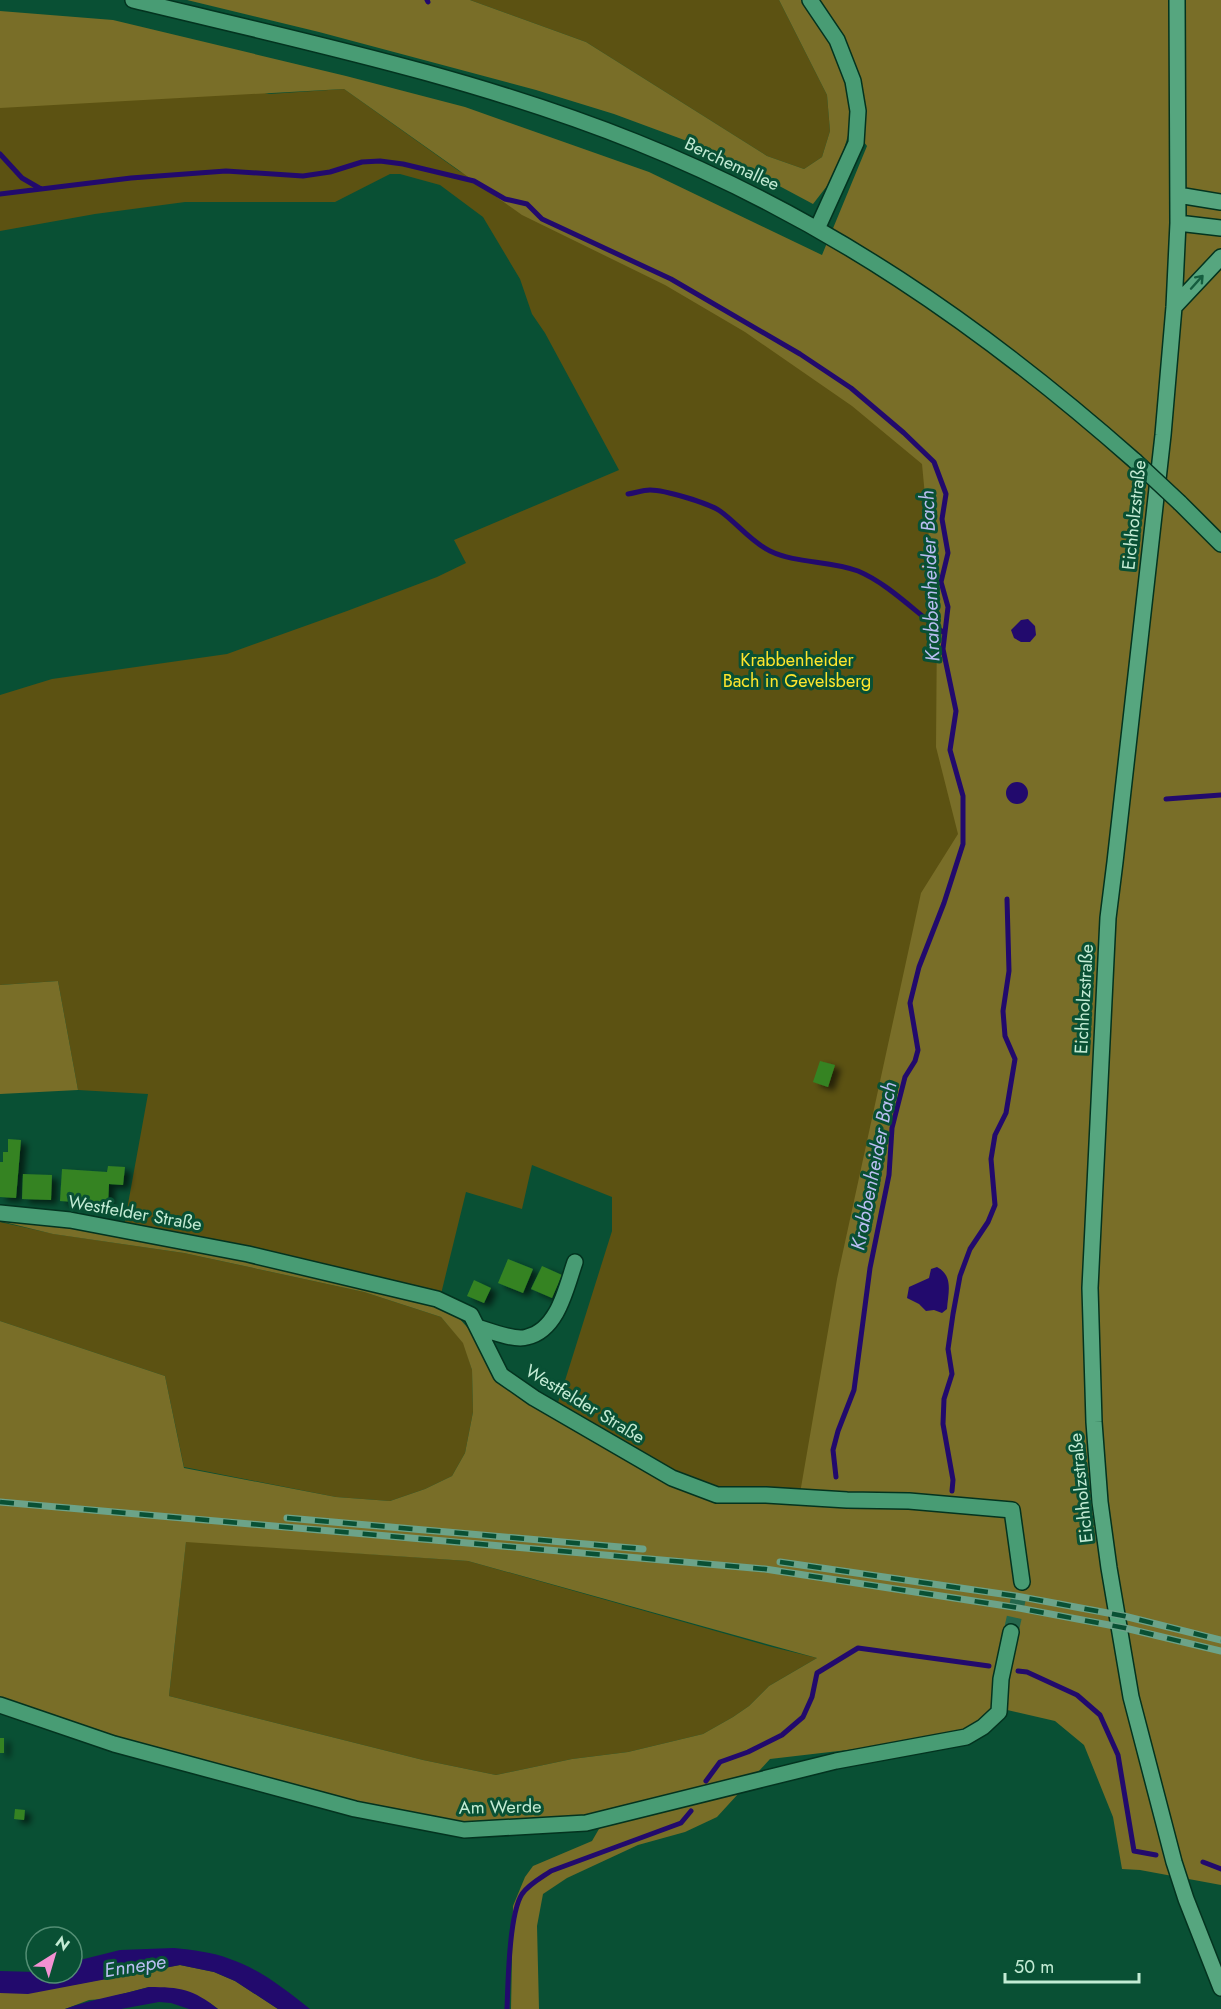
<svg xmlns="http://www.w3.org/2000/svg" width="1221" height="2009" font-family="Jost,sans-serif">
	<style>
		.green { fill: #5c5212 }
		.forest { fill: #796e28; fill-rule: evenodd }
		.water { fill: #220a6d }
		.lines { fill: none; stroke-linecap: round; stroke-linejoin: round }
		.stream { stroke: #220a6d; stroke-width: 5 }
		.building { fill: #348323; filter: url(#shadow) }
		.minor-tunnel { stroke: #25674c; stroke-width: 15; stroke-dasharray: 15 8; stroke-linecap: butt }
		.minor-casing { stroke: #03331f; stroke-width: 18 }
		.major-casing { stroke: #03331f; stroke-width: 18 }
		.minor { stroke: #489c74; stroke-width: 15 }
		.major { stroke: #56a67f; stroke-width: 15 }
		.rail-casing { stroke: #6ca389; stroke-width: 7 }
		.rail { stroke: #095034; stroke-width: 4.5; stroke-dasharray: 14; stroke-linecap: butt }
		.minor-bridge-casing { stroke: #03331f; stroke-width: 18; stroke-linecap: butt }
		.minor-bridge { stroke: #489c74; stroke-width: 15 }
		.oneway { stroke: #155d3f }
		.labels { text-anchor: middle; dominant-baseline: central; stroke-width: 6; stroke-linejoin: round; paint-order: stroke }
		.street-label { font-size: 18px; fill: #c3ebd4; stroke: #095034 }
		.park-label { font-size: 18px; fill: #fee52d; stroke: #095034 }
		.water-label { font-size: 20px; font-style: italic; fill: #babef2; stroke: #095034 }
	</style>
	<defs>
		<filter id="shadow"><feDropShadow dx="6" dy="4" stdDeviation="3" flood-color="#0009"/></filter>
	</defs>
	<rect width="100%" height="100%" fill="#095034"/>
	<!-- green -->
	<path class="green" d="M 470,0 L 779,0 L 827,95 L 830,131 L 822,157 L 804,169 L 767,156 L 586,42 Z
		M 0,30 L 269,94 L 344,89 L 459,171 L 678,274 L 1060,560 L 800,1494 L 715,1492 L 673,1474 L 557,1406 L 612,1231 L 612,1197 L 532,1165 L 522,1209 L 466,1192 L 441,1294 L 124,1226 L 148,1094 L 78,1090 L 58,981 L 0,985 L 0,695 L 52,679 L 227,654 L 347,611 L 437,577 L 466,563 L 454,540 L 619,470 L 545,333 L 532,314 L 520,279 L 483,217 L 440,185 L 400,174 L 390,174 L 335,202 L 185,202 L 95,214 L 0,231 Z
		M 0,1222 L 54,1234 L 184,1253 L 364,1292 L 441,1317 L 464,1343 L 472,1370 L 473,1412 L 465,1453 L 452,1476 L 425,1489 L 390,1501 L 336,1497 L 184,1467 L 165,1376 L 0,1321 Z
		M 186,1541 L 468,1561 L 772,1647 L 817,1658 L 769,1686 L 749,1706 L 733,1717 L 703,1734 L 628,1752 L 572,1759 L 496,1775 L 423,1760 L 169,1696 Z"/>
	<!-- forest -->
	<path class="forest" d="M 187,0 L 470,0 L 586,42 L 767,156 L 804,169 L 822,157 L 830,131 L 827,95 L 779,0 L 1221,0 L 1221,1885 L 1140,1870 L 1122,1869 L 1113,1817 L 1084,1745 L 1055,1721 L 1003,1709 L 977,1728 L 916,1742 L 770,1759 L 717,1817 L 685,1832 L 638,1845 L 567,1878 L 543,1894 L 537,1926 L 539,2009 L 511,2009 L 513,1906 L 525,1877 L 533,1866 L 592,1841 L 603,1822 L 464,1827 L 354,1805 L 163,1753 L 0,1702 L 0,1321 L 165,1376 L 184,1468 L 336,1497 L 390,1501 L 425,1489 L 452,1476 L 465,1453 L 473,1412 L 472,1370 L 463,1343 L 441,1317 L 364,1292 L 184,1253 L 53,1234 L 0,1221 L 0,1218 L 144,1238 L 419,1299 L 458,1317 L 475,1336 L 496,1373 L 669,1480 L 799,1499 L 837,1279 L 921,893 L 958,834 L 936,747 L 937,623 L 922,464 L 852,406 L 745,332 L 665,285 L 522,215 L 344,89 L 0,108 L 0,11 L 113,20 L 346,76 L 465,107 L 649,172 L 822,255 L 867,146 L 851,125 L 837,173 L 813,204 L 714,151 L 614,114 L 536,90 L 319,32 ZM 186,1542 L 468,1561 L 817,1658 L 769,1686 L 749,1706 L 733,1717 L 703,1734 L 628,1752 L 572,1759 L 496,1775 L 423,1760 L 169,1696 Z
		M 58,981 L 78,1090 L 0,1094 L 0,985 Z
		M 180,1965 L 214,1972 L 235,1981 L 278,2009 L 218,2009 L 210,2003 L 149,1987 L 103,1999 L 89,2000 L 65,2009 L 0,2009 L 0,1993 L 28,1993 Z"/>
	<!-- water -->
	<path class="water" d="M 1028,619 L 1035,626 L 1036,635 L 1030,642 L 1021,642 L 1014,638 L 1011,630 L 1021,620 Z
		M1006 793a11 11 0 1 1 22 0a11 11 0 1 1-22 0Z
		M 937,1267 C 954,1276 948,1293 947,1309 L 942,1313 L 934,1310 L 926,1311 L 919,1304 L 907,1298 L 909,1287 L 929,1278 L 931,1269 Z
		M 174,1948 C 193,1950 212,1952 230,1959 C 260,1969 286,1990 310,2009 L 278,2009 L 235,1981 L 214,1972 L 180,1965 L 28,1994 L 0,1993 L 0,1971 L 72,1973 L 72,1962 L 120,1950 Z
		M 149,1987 C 180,1987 193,1989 218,2009 L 189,2009 L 171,2003 L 159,2002 L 121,2009 L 65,2009 C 92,1999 121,1995 149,1987 Z"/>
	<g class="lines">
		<!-- stream -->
		<path class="stream" d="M 427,0 L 428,2
			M 0,154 L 22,178 L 41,189
			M 0,194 L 131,178 L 226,171 L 303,176 L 330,172 L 362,162 L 380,161 L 403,164 L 474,181 L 505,199 L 527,204 L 542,219 L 671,279 L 800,354 L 851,388 L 904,433 L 934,462 L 946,494 L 942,519 L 948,553 L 941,582 L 948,607 L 943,649 L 956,711 L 950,750 L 963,796 L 963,844 L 944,903 L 919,967 L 910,1003 L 918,1050 L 915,1061 L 905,1077 L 892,1128 L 889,1175 L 870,1268 L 854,1390 L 838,1431 L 833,1450 L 836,1477
			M 628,494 C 635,493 643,490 650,490 C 665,490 708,503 720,511 C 737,523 751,542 770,551 C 797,564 829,560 858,571 C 889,584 916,613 943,632
			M 1166,799 L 1221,795
			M 952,1491 L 953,1480 L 943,1424 L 944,1399 L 952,1374 L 948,1349 L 953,1314 L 960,1276 L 970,1249 L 988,1222 L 995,1205 L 991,1159 L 995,1135 L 1006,1113 L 1015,1059 L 1005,1036 L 1003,1011 L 1009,971 L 1007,899
			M 1018,1671 L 1027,1672 L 1077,1695 L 1100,1715 L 1118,1755 L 1134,1851 L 1156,1855
			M 706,1781 L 720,1762 L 748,1752 L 782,1735 L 803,1717 L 812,1697 L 817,1673 L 858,1648 L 989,1666
			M 1203,1862 L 1221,1869
			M 507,2009 C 508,1984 509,1914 522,1894 C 529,1884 541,1878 551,1871 L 681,1823 L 691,1811"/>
	</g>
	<!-- building -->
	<path class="building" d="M 820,1061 L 835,1065 L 828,1087 L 813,1082 Z
		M 8,1139 L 21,1140 L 16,1198 L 0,1197 L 0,1162 L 3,1162 L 3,1152 L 8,1152 Z
		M 108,1166 L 125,1167 L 123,1185 L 109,1184 L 108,1204 L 60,1201 L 62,1169 L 107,1172 Z
		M 23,1174 L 52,1175 L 51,1200 L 22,1199 Z
		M 508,1259 L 533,1269 L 523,1293 L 498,1283 Z
		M 542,1266 L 562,1275 L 552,1298 L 531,1289 Z
		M 474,1280 L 491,1288 L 484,1303 L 467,1296 Z
		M 0,1738 L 4,1738 L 4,1753 L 0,1753 Z
		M 15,1809 L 25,1810 L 24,1820 L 14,1819 Z"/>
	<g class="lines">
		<!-- minor-tunnel -->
		<path class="minor-tunnel" d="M 1011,1632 L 1022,1582"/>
		<!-- minor casing -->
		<g class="minor-casing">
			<path id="minor" d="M 133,0 C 302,41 474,77 636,142 C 826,218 982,326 1135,461
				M 810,0 L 837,40 L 853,81 L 858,111 L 856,143 L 817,229
				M 1180,503 L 1221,544
				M 0,1213 L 70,1220 L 248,1254 L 437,1299 L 471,1315 L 501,1375 L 534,1398 L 672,1478 L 717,1495 L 766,1495 L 847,1500 L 909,1501 L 1012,1510 L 1022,1582
				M 477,1327 C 490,1331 515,1341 527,1337 C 558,1330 566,1288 575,1262
				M 0,1705 L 114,1744 L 355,1809 L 464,1830 L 586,1823 L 836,1761 L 966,1737 L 983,1727 L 999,1712 L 1001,1679 L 1011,1632"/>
		</g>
		<!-- major casing -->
		<g class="major-casing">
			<path id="major" d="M 1177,0 L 1178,223 L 1174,307 L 1163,435 L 1115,862 L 1108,918 L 1090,1288 L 1094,1422 L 1100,1502 L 1109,1568 L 1131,1697 L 1174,1862 L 1186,1899 L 1221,1988
				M 1178,195 L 1221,202
				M 1178,223 L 1221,228
				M 1174,307 L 1221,257"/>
		</g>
		<!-- minor -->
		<use href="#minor" class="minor"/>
		<!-- major -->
		<use href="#major" class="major"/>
		<!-- rail casing -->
		<g class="rail-casing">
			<path id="rail" d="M 0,1502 L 765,1569 L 1013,1607 L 1125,1628 L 1221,1651
				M 287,1518 L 643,1549
				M 780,1562 L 1016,1596 L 1124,1616 L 1221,1640"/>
		</g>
		<!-- rail -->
		<use href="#rail" class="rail"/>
		<!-- minor-bridge casing -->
		<g class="minor-bridge-casing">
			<path id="minor-bridge" d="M 1135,461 L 1180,503"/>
		</g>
		<!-- minor-bridge -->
		<use href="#minor-bridge" class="minor-bridge"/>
	</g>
	<!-- one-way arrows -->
	<defs><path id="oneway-shaft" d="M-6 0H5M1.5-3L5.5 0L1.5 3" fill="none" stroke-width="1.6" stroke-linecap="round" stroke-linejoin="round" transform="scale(1.5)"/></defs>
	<use class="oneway" href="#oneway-shaft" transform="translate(1197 282) rotate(-48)"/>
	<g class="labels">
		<!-- street labels -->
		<g class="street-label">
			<text transform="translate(732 164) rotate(25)">Berchemallee</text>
			<text transform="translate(1134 515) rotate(-84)">Eichholzstraße</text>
			<text transform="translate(1084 999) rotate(-87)">Eichholzstraße</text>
			<text transform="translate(135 1213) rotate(10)">Westfelder Straße</text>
			<text transform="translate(585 1404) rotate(31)">Westfelder Straße</text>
			<text transform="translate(1081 1488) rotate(-96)">Eichholzstraße</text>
			<text transform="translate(500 1807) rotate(-1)">Am Werde</text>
		</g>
		<!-- park labels -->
		<g class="park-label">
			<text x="797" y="660">Krabbenheider<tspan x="797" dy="21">Bach in Gevelsberg</tspan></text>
		</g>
		<!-- water labels -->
		<g class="water-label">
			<text transform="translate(930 576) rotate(-92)">Krabbenheider Bach</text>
			<text transform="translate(874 1166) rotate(-79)">Krabbenheider Bach</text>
			<text transform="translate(135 1966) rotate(-9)">Ennepe</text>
		</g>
	</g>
	<!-- north arrow -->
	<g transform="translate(54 1955) rotate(37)"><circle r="28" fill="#095034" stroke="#538e74" stroke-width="1.5"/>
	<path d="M0-4.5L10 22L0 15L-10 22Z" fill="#f491d3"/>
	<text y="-9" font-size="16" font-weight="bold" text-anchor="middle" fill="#c3ebd4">N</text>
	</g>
	<!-- scale -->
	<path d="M1005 1973v9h134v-9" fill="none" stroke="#c3ebd4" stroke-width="3"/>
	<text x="1014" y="1973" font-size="18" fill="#c3ebd4" stroke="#095034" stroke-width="4.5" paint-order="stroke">50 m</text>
</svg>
